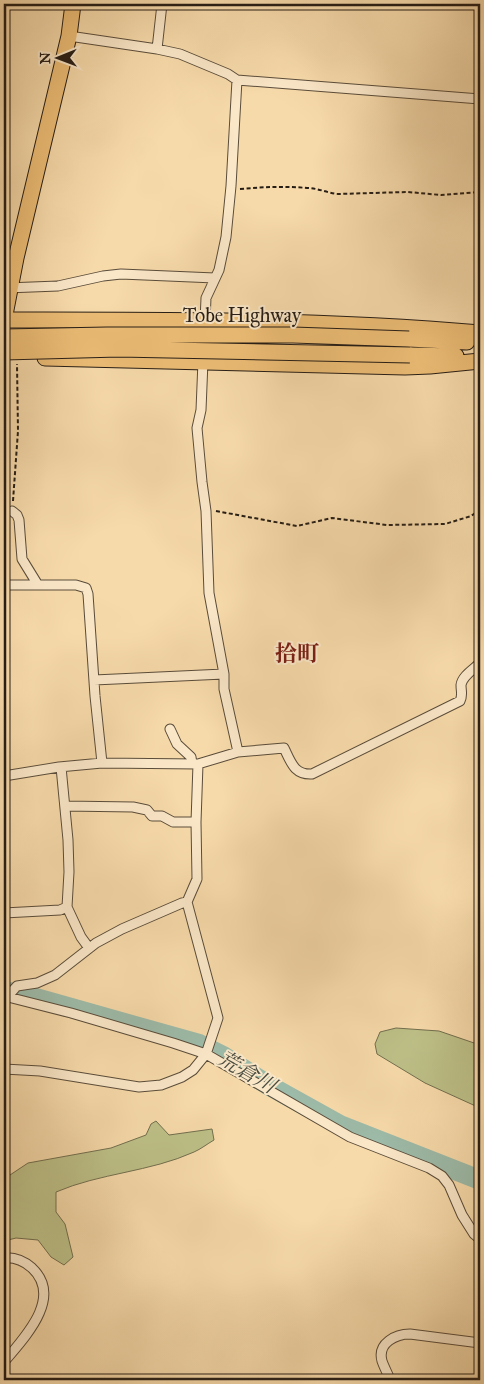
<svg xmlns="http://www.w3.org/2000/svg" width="484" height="1384" font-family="'IM FELL Great Primer','Noto Serif JP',serif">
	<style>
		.green { fill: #bdc088; stroke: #726e4e }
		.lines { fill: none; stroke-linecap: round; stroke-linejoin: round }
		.river { stroke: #9dbba9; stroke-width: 20 }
		.minor-casing { stroke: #5a4c3a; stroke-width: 11 }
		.primary-casing { stroke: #261d15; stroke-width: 17 }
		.trunk-casing { stroke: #261d15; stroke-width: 17 }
		.path { stroke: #261d15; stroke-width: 2; stroke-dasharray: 4 2.5; stroke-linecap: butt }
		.minor { stroke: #fae7c8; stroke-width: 9 }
		.primary { stroke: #ecbd75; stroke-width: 15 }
		.trunk { stroke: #ecbd75; stroke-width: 15 }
		.trunk-bridge-casing { stroke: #261d15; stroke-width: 17; stroke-linecap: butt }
		.trunk-bridge { stroke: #ecbd75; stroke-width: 15 }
		.labels { text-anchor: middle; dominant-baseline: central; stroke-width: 4; stroke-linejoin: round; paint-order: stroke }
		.street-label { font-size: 20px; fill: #261d15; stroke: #fae7c8 }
		.water-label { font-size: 21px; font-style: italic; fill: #4a4c41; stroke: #fae7c8 }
		.quarter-label { font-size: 22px; font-weight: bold; fill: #7a1f14; stroke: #fae7c8 }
	</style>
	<rect width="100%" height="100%" fill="#f7daaa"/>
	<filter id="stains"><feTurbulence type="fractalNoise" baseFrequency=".004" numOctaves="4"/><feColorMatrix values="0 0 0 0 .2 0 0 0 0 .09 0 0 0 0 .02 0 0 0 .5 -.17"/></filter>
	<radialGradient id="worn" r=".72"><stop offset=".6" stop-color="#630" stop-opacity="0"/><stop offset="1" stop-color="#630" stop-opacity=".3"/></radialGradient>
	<!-- green -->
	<path class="green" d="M 396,1028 L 439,1031 L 480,1045 L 480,1108 L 425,1083 L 377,1054 L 375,1044 L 380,1032 Z
		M 156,1121 L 169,1135 L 212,1129 L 214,1140 C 207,1144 201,1149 194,1152 C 150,1172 100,1173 56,1192 L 56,1212 L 65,1224 L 73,1257 L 64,1265 L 51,1257 L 38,1240 L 16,1238 L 4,1241 L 4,1198 L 7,1177 L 28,1163 L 111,1148 L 146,1135 L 151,1124 Z"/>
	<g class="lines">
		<!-- river -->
		<path class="river" d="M 4,991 L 25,995 L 199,1044 L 223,1056 L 268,1085 L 340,1125 L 480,1180"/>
		<!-- minor casing -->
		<g class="minor-casing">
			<path id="minor" d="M 69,36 L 157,49 L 180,54 L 228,74 L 237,80 L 480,99
				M 157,49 L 162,4
				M 6,288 L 58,286 L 103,276 L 121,274 L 215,278
				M 205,321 L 206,298 L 219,270 L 226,237 L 231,186 L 237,80
				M 203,361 L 201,410 L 197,428 L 202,482 L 206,511 L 209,593 L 224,674 L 224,689 L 238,752
				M 12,511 L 17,515 L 19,520 L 22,559 L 38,585
				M 4,585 L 76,585 L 86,588 L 88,594 L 95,696 L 102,763
				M 94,680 L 224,674
				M 170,729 L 177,744 L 191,757 L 192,764
				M 61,767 L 68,840 L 69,872 L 67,907 L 81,937 L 89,948
				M 4,776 L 59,767 L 102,763 L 198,764 L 238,752 L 284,748 C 291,762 294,775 312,774 L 460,701 C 463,695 461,692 461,685 C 462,676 474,669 480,663
				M 65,806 L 133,807 L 147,810 L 152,816 L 162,816 L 173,822 L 196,822
				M 4,913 L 60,910 L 67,907
				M 4,996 L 71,1013 L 173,1043 L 206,1054 L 350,1137 L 429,1168 L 442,1176 L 449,1185 L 462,1215 L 474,1234 L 480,1239
				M 7,997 L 17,986 L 37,983 L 55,975 L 96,943 L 122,929 L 182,903 L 187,902
				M 4,1069 L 40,1071 L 139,1087 L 161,1085 L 182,1077 L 193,1070 L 206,1054 L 218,1018 L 187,902 L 197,879 L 196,822 L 198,764
				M 4,1258 C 15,1257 24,1261 32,1268 C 64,1298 23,1339 4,1362
				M 390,1380 C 388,1374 384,1367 382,1361 C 377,1343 396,1334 410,1334 L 480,1343"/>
		</g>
		<!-- primary casing -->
		<g class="primary-casing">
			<path id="primary" d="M 4,320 L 16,258 L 69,36 L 73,4"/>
		</g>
		<!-- trunk casing -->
		<g class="trunk-casing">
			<path id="trunk" d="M 4,320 C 162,320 322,319 480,333
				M 409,339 L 467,342
				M 410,355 L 456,356
				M 45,358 L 405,367 L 430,366 L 480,361"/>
		</g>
		<!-- path -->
		<path class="path" d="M 240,189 C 263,187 285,186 307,188 C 318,188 327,193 338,194 L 408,192 L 441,195 L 480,192
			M 13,501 L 18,431 L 17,364
			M 216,511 L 297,526 L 332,518 L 387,525 L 445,524 L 471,516 L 480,510"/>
		<!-- minor -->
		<use href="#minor" class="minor"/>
		<!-- primary -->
		<use href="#primary" class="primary"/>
		<!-- trunk -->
		<use href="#trunk" class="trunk"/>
		<!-- trunk-bridge casing -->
		<g class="trunk-bridge-casing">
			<path id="trunk-bridge" d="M 4,337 L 107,335 L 293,335 L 409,339
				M 4,352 L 119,349 L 410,355"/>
		</g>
		<!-- trunk-bridge -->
		<use href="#trunk-bridge" class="trunk-bridge"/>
	</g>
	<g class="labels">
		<!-- street labels -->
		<g class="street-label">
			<text x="242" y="315">Tobe Highway</text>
		</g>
		<!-- water labels -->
		<g class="water-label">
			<text transform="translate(247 1072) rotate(30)">荒倉川</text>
		</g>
		<!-- quarter labels -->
		<g class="quarter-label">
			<text x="297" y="653">拾町</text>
		</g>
	</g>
	<!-- margin -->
	<rect width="484" height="1384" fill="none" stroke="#f7daaa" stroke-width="20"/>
	<rect x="5" y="5" width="474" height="1374" fill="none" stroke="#261d15" stroke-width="2.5"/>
	<rect x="10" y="10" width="464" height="1364" fill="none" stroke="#261d15"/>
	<!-- north arrow -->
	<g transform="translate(58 58) rotate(269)" stroke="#fae7c8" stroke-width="4" paint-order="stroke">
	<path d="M0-4L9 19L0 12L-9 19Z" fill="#261d15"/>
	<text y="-8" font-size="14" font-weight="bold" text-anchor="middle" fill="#261d15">N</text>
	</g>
	<rect width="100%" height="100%" filter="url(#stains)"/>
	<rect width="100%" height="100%" fill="url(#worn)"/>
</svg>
